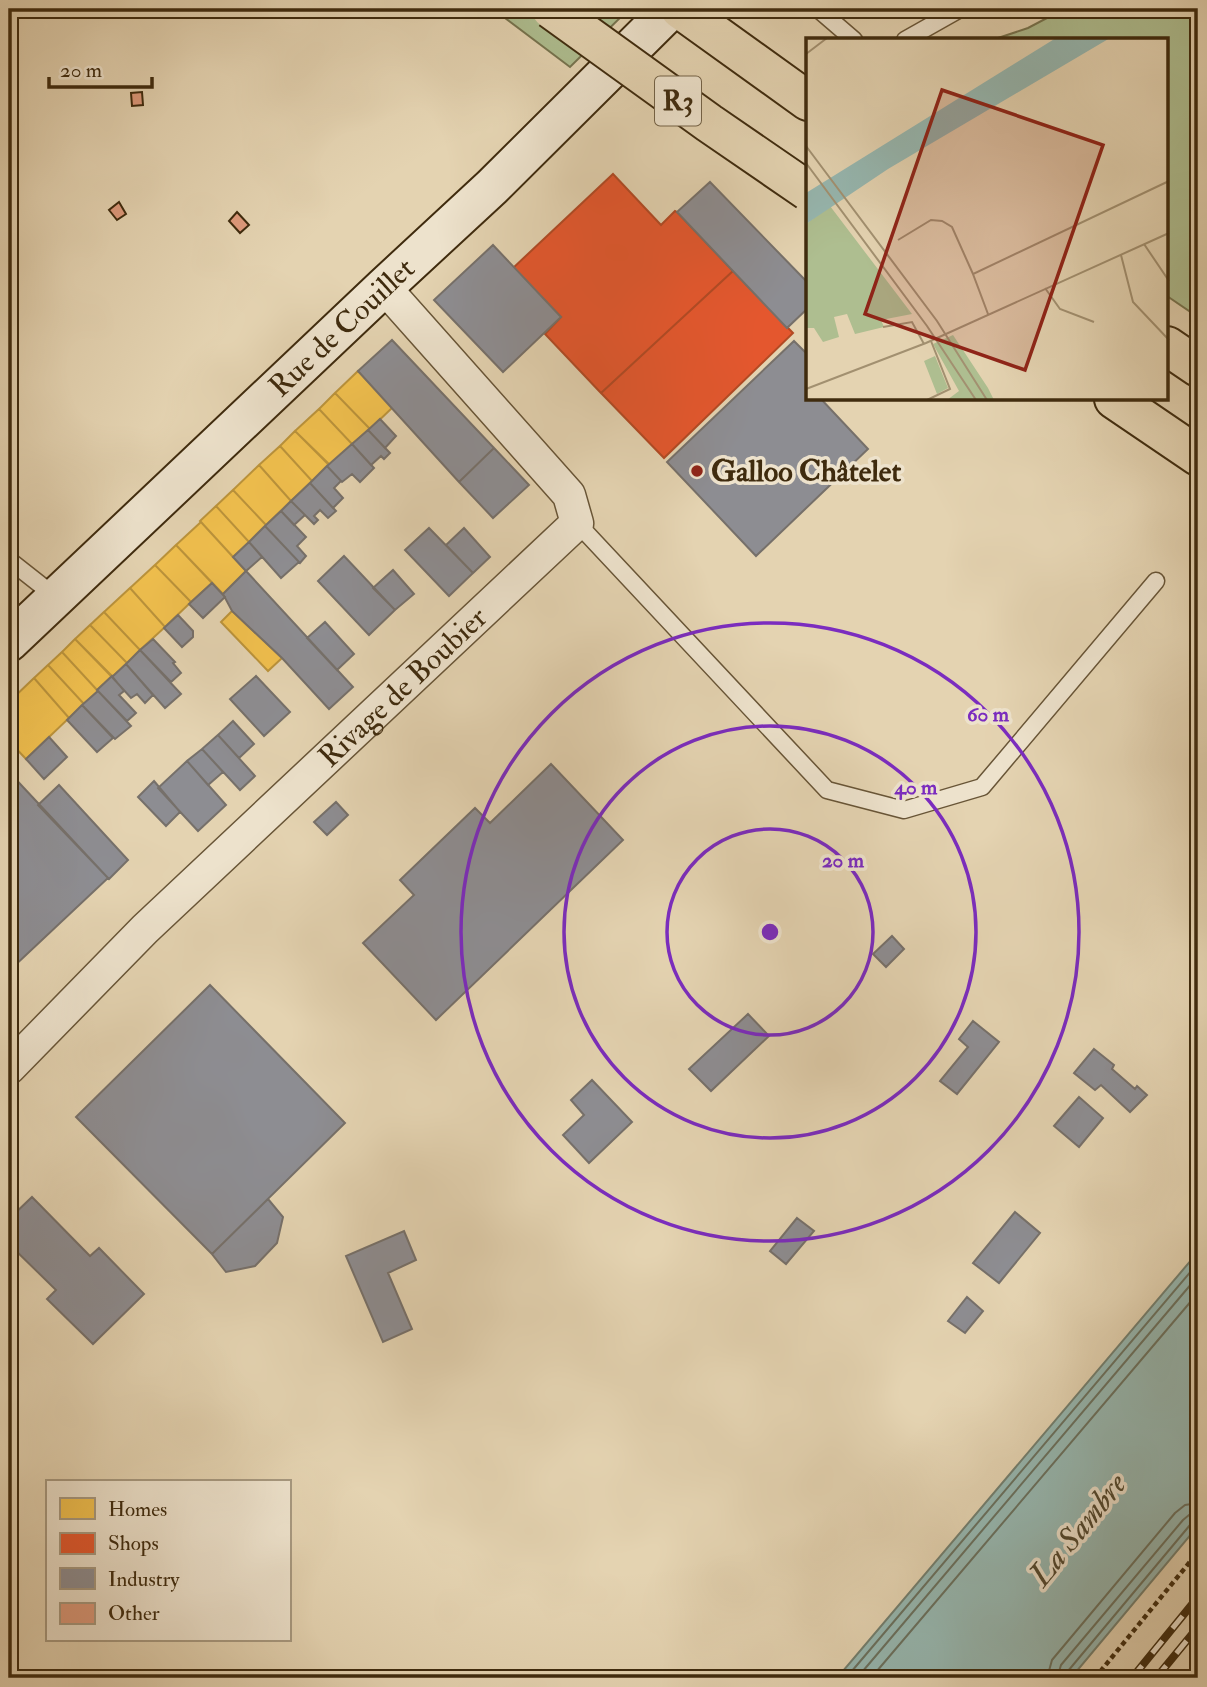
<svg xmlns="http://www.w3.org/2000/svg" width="1207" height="1687" font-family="'IM FELL Double Pica',serif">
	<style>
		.green { fill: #aebe90; stroke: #76744f; stroke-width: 2 }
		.water { fill: #96b7b0; stroke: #737f6f; stroke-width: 2 }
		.homes { fill: #f2c14e; stroke: #bc943b; stroke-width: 2 }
		.shops { fill: #e4572e; stroke: #b24a24; stroke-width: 2 }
		.industry { fill: #8d8d92; stroke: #76706a; stroke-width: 2 }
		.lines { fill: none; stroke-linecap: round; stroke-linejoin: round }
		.shore { stroke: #6a715f; stroke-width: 2 }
		.building { fill: #de9a7c; stroke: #3f2b0e; stroke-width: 2 }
		.lane-casing { stroke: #685537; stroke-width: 19 }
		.street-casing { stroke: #685537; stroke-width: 35 }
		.secondary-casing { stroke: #3f2b0e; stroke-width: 42 }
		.highway-casing { stroke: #3f2b0e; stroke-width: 42 }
		.path { stroke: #3f2b0e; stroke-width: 4.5; stroke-dasharray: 5 3.5; stroke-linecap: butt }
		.lane { stroke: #ede2cc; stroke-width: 16 }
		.street { stroke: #ede2cc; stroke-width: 32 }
		.secondary { stroke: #ede2cc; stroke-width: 38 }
		.highway { stroke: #e4d3b1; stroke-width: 38 }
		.rail-casing { stroke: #3f2b0e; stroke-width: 8 }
		.rail { stroke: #ede2cc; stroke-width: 5; stroke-dasharray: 16; stroke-linecap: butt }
		.highway-bridge-casing { stroke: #3f2b0e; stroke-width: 42; stroke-linecap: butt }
		.highway-bridge { stroke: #e4d3b1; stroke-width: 38 }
		.ring { fill: none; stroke: #7b2cbf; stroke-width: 3.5 }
		.poi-dot { fill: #8f2418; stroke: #ede2cc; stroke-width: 2.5 }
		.labels { text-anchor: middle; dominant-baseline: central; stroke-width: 7; stroke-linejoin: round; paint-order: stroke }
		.shield { fill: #ede2cc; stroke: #736247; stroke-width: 2 }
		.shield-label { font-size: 28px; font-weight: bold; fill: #3f2b0e }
		.street-label { font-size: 30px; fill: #3f2b0e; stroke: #ede2cc }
		.poi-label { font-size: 30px; font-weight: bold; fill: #3f2b0e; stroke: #ede2cc; text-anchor: start }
		.water-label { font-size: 32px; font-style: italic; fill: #50472e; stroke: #ede2cc }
		.inset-road { fill: none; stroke: #a29070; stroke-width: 2 }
		.view { fill: #8f2418; fill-opacity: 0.15; stroke: #8f2418; stroke-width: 3.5 }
		.inset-edge { fill: none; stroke: #3f2b0e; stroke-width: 3.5 }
		.centre { fill: #7b2cbf; stroke: #ede2cc; stroke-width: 3.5 }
		.ring-label { font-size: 21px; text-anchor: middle; font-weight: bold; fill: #7b2cbf; stroke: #ede2cc; stroke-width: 7; stroke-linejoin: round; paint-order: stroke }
	</style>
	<rect width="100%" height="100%" fill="#e4d3b1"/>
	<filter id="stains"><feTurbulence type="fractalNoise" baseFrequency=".00286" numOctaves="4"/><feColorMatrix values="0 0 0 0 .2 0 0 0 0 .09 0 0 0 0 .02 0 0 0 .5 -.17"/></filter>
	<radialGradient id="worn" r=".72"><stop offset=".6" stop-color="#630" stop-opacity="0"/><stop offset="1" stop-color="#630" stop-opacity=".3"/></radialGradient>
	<!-- green -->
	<path class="green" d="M 493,9 L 629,9 L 570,67 Z
		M 1064,9 L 1198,9 L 1198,317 L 1167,296 L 1167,40 L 992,40 L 1028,28 Z"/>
	<!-- water -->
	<path class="water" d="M 1198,1252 L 1198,1526 L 1071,1678 L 837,1678 Z"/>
	<!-- homes -->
	<path class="homes" d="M 358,371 L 393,407 L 370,429 L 335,393 Z
		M 335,393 L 370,429 L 352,444 L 319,409 Z
		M 319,409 L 352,444 L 330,466 L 295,431 Z
		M 295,431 L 329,464 L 312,481 L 280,446 Z
		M 280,446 L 312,481 L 291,501 L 259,465 Z
		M 259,465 L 291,501 L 266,525 L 233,490 Z
		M 233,490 L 266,525 L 249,542 L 216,506 Z
		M 216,506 L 249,542 L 233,557 L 200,521 Z
		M 201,522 L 246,571 L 223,594 L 176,545 Z
		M 176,545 L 212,583 L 191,602 L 155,565 Z
		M 155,565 L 191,602 L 165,627 L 130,588 Z
		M 130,588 L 165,627 L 140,650 L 104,612 Z
		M 232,611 L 282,658 L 268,671 L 221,622 Z
		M 104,612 L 140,650 L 127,663 L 90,625 Z
		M 90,625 L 127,663 L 112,677 L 75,639 Z
		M 75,639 L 112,676 L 97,690 L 62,652 Z
		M 62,652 L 98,691 L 84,704 L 48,665 Z
		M 48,665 L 84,704 L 69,718 L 34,678 Z
		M 34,678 L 69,718 L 26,759 L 9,741 L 9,702 Z"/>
	<!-- shops -->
	<path class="shops" d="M 613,174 L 661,225 L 675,211 L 677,212 L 733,271 L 601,393 L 545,334 L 561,317 L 513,268 Z
		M 733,271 L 793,333 L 664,458 L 601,393 Z"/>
	<!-- industry -->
	<path class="industry" d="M 710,182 L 808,283 L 808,308 L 787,328 L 677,212 Z
		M 493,245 L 561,317 L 503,372 L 434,300 Z
		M 392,340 L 494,448 L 459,482 L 358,371 Z
		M 794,341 L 808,355 L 808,399 L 821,399 L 868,449 L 756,556 L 667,462 Z
		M 380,419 L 396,436 L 385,448 L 368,430 Z
		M 368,430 L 390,453 L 384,459 L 381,456 L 371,465 L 352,444 Z
		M 352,444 L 374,468 L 360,482 L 352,474 L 342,482 L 327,466 Z
		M 494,448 L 529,485 L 493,518 L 459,482 Z
		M 327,466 L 341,481 L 334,488 L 343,498 L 333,508 L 310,483 Z
		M 310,483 L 336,511 L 328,518 L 320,510 L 314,516 L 318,520 L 314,524 L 291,501 Z
		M 291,501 L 305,515 L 294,525 L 281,511 Z
		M 281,511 L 306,537 L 297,546 L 306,556 L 300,563 L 265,526 Z
		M 265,526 L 299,562 L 281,578 L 249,542 Z
		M 429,528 L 473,573 L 449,596 L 405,550 Z
		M 464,528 L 490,557 L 473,573 L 446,545 Z
		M 249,542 L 262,557 L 246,571 L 233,557 Z
		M 344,556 L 395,610 L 369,635 L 318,581 Z
		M 393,570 L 414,594 L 395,610 L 373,588 Z
		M 246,571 L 353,687 L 329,709 L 282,658 L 232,611 L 223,594 Z
		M 212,583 L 225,597 L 203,618 L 189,604 Z
		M 178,615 L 193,631 L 193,637 L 182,647 L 164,628 Z
		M 325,622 L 354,654 L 337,670 L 307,638 Z
		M 153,639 L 175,662 L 173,663 L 181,673 L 171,682 L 140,650 Z
		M 140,650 L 181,694 L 165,708 L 126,664 Z
		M 126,664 L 153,695 L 145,703 L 137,694 L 131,698 L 112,677 Z
		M 112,676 L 124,691 L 119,695 L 136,713 L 127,721 L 97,690 Z
		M 256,676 L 290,712 L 264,736 L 230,699 Z
		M 98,691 L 131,726 L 115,739 L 82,705 Z
		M 82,705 L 113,738 L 97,752 L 67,720 Z
		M 233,721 L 254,744 L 239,758 L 218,735 Z
		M 218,735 L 255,776 L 240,790 L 202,749 Z
		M 49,737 L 67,757 L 44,779 L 26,759 Z
		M 202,749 L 223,772 L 208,785 L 187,761 Z
		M 187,761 L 226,805 L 198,831 L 158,788 Z
		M 551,764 L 623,840 L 436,1020 L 363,943 L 414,895 L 400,880 L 475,808 L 490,823 Z
		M 9,772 L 108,878 L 9,971 Z
		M 154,781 L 180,812 L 166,826 L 138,797 Z
		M 59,785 L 128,860 L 109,879 L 38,805 Z
		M 336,802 L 348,815 L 327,835 L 314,822 Z
		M 892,936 L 904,949 L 886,967 L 873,954 Z
		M 210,985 L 345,1123 L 212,1254 L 76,1117 Z
		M 748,1014 L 769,1036 L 711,1091 L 689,1069 Z
		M 973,1021 L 999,1042 L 957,1094 L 940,1081 L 968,1047 L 959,1039 Z
		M 1094,1049 L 1114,1065 L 1112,1069 L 1135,1089 L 1137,1086 L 1147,1095 L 1130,1112 L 1101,1085 L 1095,1090 L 1074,1073 Z
		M 592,1080 L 632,1122 L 589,1163 L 563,1135 L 584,1115 L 571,1100 Z
		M 1079,1097 L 1103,1118 L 1079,1147 L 1054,1126 Z
		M 32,1197 L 90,1256 L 99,1248 L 144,1294 L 93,1344 L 47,1299 L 56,1290 L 9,1244 L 9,1219 Z
		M 268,1199 L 283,1217 L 277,1243 L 255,1266 L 226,1272 L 212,1254 Z
		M 1015,1212 L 1040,1233 L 999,1283 L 973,1263 Z
		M 797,1218 L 814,1231 L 786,1264 L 770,1251 Z
		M 404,1231 L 416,1260 L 388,1273 L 412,1329 L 383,1342 L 346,1256 Z
		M 967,1297 L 983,1311 L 965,1333 L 948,1321 Z"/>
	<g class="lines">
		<!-- shore -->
		<path class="shore" d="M 846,1678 L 1198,1263
			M 857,1678 L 1198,1276
			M 871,1678 L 1198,1293
			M 1047,1678 L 1052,1660 L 1175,1513 L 1185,1505 L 1198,1503
			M 1057,1678 L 1061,1665 L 1183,1520 L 1189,1515 L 1198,1513
			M 1066,1678 L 1068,1671 L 1190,1525 L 1198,1522"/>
	</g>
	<!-- building -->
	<path class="building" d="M 142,92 L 143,105 L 132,106 L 131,93 Z
		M 119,202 L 126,214 L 117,220 L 109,210 Z
		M 237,212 L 249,225 L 240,233 L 229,221 Z"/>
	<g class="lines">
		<!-- lane casing -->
		<g class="lane-casing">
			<path id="lane" d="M 818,9 L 854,40
				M 905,40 L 960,9
				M 577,523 L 827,790 L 904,810 L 982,787 L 1156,581
				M 9,560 L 56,597"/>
		</g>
		<!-- street casing -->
		<g class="street-casing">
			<g id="street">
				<path id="s1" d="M 9,1068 L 145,929 L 577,523 L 569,495 L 384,287"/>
			</g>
		</g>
		<!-- secondary casing -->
		<g class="secondary-casing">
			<g id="secondary">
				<path id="s2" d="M 9,642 L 384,287 L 492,187 L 671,9"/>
			</g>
		</g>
		<!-- highway casing -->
		<g class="highway-casing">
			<path id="highway" d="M 680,9 L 808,101
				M 1167,346 L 1198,367
				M 1114,399 L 1198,456"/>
		</g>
		<!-- path -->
		<path class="path" d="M 1095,1678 L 1198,1552"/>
		<!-- lane -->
		<use href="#lane" class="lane"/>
		<!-- street -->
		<use href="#street" class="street"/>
		<!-- secondary -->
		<use href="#secondary" class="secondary"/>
		<!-- highway -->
		<use href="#highway" class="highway"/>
		<!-- rail casing -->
		<g class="rail-casing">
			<path id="rail" d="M 1132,1678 L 1198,1597
				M 1156,1678 L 1198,1627
				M 1189,1678 L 1198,1667"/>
		</g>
		<!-- rail -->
		<use href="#rail" class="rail"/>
		<!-- highway-bridge casing -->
		<g class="highway-bridge-casing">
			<path id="highway-bridge" d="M 551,9 L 709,123 L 808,191"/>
		</g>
		<!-- highway-bridge -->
		<use href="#highway-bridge" class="highway-bridge"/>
	</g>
	<!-- distance rings -->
	<g class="ring">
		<circle cx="770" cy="932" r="103"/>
		<circle cx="770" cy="932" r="206"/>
		<circle cx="770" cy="932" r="309"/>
	</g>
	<!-- markers -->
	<circle class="poi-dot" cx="697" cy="471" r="7"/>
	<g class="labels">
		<!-- shield labels -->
		<rect class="shield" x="655" y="76.5" width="46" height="49" rx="5"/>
		<g class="shield-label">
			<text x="678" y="101">R3</text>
		</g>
		<!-- street labels -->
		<g class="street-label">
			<text stroke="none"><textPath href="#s2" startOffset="458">Rue de Couillet</textPath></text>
			<text stroke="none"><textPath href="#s1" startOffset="548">Rivage de Boubier</textPath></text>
		</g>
		<!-- poi labels -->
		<g class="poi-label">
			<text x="711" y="471">Galloo Châtelet</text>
		</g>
		<!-- water labels -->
		<g class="water-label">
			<text transform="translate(1078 1530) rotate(-51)">La Sambre</text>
		</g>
	</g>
	<!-- overview -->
	<g transform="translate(806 38)">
		<rect width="362" height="362" fill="#e4d3b1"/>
		<path d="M 24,168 L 106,276 L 75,282 L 78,289 L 49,296 L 41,276 L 28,279 L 33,299 L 17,304 L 8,290 L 0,290 L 0,186 ZM 147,297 L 182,350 L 188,362 L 141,362 L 153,353 L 127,306 ZM 129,318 L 142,350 L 131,356 L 118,323 Z" fill="#aebe90"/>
		<path d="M 250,0 L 304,0 L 82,131 L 0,186 L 0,155 Z" fill="#96b7b0"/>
		<path class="inset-road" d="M 0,16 L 21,0M 0,108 L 131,283 L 181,362M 0,125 L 121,288 L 170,362M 92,202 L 125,182 L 136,183 L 146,189 L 167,236M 338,206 L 363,243M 315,217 L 327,264 L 363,302M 239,250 L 254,271 L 288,284M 182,276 L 167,236 L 363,143M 77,289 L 106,284 L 118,306M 0,351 L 120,305 L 363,195M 121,362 L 144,351 L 125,303"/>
		<path class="view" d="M 136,52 L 297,107 L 219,332 L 59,276 Z"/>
		<rect width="362" height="362" class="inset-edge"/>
	</g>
	<circle cx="770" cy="932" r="10" class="centre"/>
	<g class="ring-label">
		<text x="988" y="721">60 m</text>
		<text x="916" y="794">40 m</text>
		<text x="843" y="867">20 m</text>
	</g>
	<!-- margin -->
	<rect width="1207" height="1687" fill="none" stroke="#e4d3b1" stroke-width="35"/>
	<rect x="10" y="10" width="1186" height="1666" fill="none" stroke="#3f2b0e" stroke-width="3.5"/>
	<rect x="18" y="18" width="1172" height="1652" fill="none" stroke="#3f2b0e" stroke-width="2"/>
	<!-- legend -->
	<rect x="46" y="1480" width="245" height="161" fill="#ede2cc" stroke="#a79980" stroke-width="2"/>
	<rect x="60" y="1498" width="35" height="21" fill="#f2c14e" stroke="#a79980" stroke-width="2"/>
	<text x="108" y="1516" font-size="21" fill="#3f2b0e">Homes</text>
	<rect x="60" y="1533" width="35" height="21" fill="#e4572e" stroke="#a79980" stroke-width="2"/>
	<text x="108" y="1550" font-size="21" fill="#3f2b0e">Shops</text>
	<rect x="60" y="1568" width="35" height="21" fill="#8d8d92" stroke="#a79980" stroke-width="2"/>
	<text x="108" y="1586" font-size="21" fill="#3f2b0e">Industry</text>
	<rect x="60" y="1603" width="35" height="21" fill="#de9a7c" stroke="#a79980" stroke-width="2"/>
	<text x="108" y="1620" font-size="21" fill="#3f2b0e">Other</text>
	<!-- scale -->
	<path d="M49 77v10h103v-10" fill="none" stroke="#3f2b0e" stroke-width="3.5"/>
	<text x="60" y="77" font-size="21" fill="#3f2b0e" stroke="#ede2cc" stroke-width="5" paint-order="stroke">20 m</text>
	<rect width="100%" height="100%" filter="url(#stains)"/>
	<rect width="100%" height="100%" fill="url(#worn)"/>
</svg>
